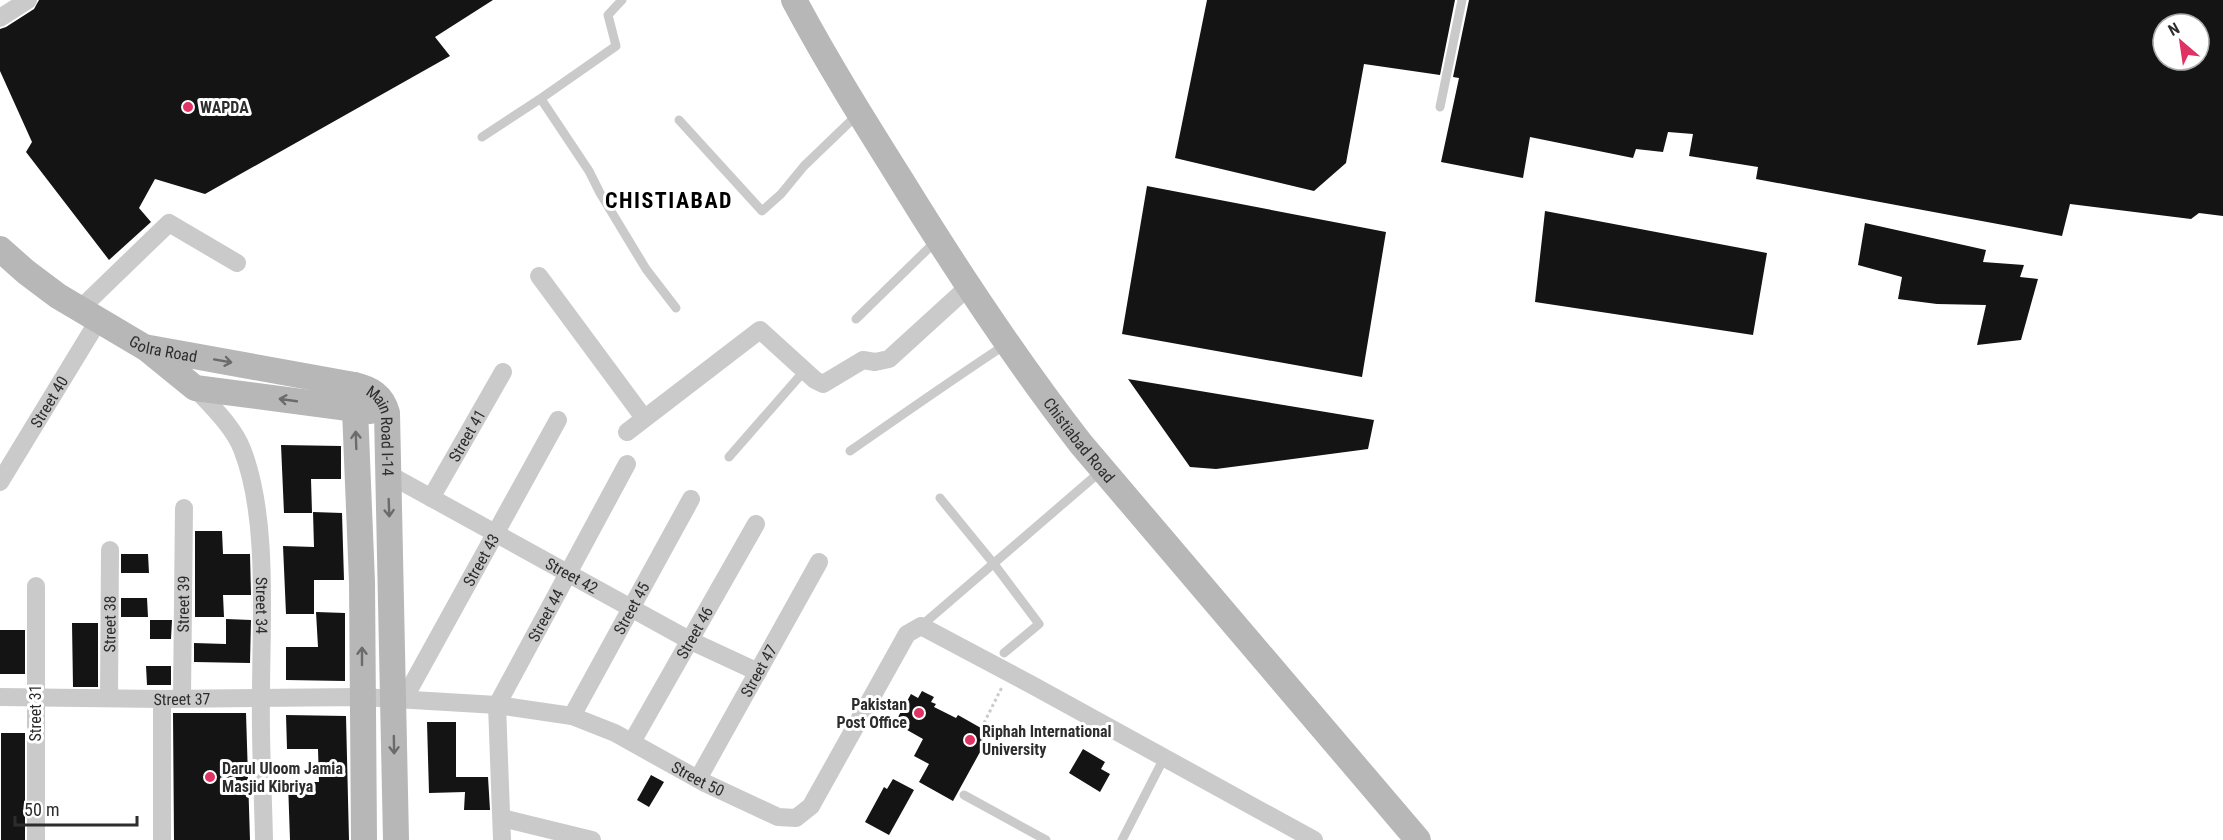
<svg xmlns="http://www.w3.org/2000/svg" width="2223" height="840" font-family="'Roboto Condensed',sans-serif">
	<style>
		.building { fill: #141414; fill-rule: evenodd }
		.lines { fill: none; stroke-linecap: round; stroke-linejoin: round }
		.path { stroke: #cacaca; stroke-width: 3; stroke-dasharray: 3 3; stroke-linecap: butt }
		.lane { stroke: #cacaca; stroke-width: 9 }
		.street { stroke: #cacaca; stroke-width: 18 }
		.secondary { stroke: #b7b7b7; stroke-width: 26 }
		.oneway { stroke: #6b6b6b }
		.poi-dot { fill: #df3364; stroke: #fff; stroke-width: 2 }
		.labels { text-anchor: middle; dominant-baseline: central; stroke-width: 6; stroke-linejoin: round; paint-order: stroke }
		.poi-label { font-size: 16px; font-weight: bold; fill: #2d2d2d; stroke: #fff; text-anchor: start }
		.street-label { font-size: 16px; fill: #2d2d2d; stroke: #fff }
		.district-label { font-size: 22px; font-weight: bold; letter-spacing: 1.5px; fill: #000; stroke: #fff }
	</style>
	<rect width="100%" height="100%" fill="#fff"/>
	<!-- building -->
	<path class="building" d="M 39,0 L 493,0 L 435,37 L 450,56 L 205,194 L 155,179 L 139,208 L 151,222 L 109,260 L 26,152 L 32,142 L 0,71 L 0,29 L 6,27 L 34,9 Z
		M 1207,0 L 1455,0 L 1440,75 L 1364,64 L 1346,163 L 1314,191 L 1175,158 Z
		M 1469,0 L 2223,0 L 2223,216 L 2199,213 L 2191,219 L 2070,204 L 2062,236 L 1756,179 L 1758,167 L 1689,156 L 1693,134 L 1668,132 L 1663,152 L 1636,149 L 1633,158 L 1530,137 L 1523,178 L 1441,162 L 1459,78 L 1453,77 ZM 2163,24 L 2199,24 L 2199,60 L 2163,60 Z
		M 1147,186 L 1386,232 L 1362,377 L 1122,334 Z
		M 1545,211 L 1767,253 L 1753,335 L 1535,302 Z
		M 1865,223 L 1986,250 L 1983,262 L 2024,265 L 2020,277 L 2038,279 L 2021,340 L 1977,345 L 1986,305 L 1937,304 L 1898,299 L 1902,277 L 1858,265 Z
		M 1128,379 L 1374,420 L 1368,449 L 1216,469 L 1190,467 Z
		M 281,445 L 341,446 L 341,479 L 311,479 L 312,513 L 284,513 Z
		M 313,512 L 342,513 L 344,580 L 314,580 L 314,614 L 286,614 L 283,546 L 314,547 Z
		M 195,531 L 222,531 L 223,554 L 250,554 L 251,595 L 223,595 L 224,617 L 195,617 Z
		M 121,554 L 148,554 L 149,573 L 121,573 Z
		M 121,598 L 147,598 L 148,617 L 121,617 Z
		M 316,612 L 345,613 L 345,681 L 286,680 L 286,647 L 318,647 Z
		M 226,619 L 251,620 L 250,663 L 194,662 L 194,643 L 226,644 Z
		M 150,620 L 172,620 L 171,639 L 150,639 Z
		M 72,623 L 98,623 L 98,687 L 73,687 Z
		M 0,630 L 25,630 L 25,674 L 0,674 Z
		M 146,666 L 171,666 L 171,685 L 147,685 Z
		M 922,691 L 934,697 L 931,702 L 936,704 L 934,707 L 956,718 L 958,715 L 988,732 L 983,742 L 985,743 L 953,801 L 919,782 L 929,764 L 914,756 L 923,739 L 900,726 L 904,720 L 898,717 L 911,694 L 918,698 Z
		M 173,713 L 246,713 L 250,840 L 174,840 Z
		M 286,715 L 346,716 L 349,840 L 290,840 L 288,782 L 319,782 L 318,749 L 287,749 Z
		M 427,722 L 456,722 L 456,777 L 488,777 L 490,810 L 464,810 L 465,792 L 429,793 Z
		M 1,733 L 25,733 L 25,840 L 1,840 Z
		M 1083,749 L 1105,762 L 1101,769 L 1110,774 L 1100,792 L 1069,773 Z
		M 651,775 L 664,782 L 649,807 L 637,800 Z
		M 893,779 L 914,790 L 889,835 L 865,822 L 884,787 L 887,789 Z"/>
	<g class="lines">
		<!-- path -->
		<path class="path" d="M 984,723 L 1002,687"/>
		<!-- lane -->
		<path class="lane" d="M 541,99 L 589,171 L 600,193 L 646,269 L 676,308
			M 1440,107 L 1462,0
			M 679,120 L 762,211 L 781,194 L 804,166 L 857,115
			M 482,137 L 543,97 L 616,46 L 608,15 L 622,0
			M 856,319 L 936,241
			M 850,451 C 902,415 953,379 1005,345
			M 729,457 L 805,370
			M 940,498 L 994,564 L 1039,624 L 1004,653
			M 921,626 L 1101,471
			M 964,795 L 1046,840
			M 1122,840 L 1164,758"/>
		<!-- street -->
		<g class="street">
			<path d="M 0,18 L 28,0"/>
			<path d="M 539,276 L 644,418"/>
			<path d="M 79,310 L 169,223 L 237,263"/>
			<path id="s1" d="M 195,388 C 211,406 233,426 242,449 C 269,517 261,621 261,694 C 260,743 263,791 264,840"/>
			<path d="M 627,432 L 760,330 L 815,380 L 823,384 L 863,360 L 875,362 L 889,359 L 968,287"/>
			<path id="s2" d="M 388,474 L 689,640 L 758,672"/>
			<path id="s3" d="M 0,482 L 98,321"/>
			<path id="s4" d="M 431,498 L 503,372"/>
			<path id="s5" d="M 0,697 L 162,699 L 362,697 L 497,705 L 572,716 L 615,733 L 703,782 L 778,817 L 796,818 L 811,806 L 907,634 L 921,626 L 1032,685 L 1314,840"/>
			<path id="s6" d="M 109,698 L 110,550"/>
			<path id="s7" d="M 182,698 L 184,508"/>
			<path d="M 162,699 L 162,840"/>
			<path id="s8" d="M 404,699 L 558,420"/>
			<path id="s9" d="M 572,716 L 691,499"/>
			<path id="s10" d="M 632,742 L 756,524"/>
			<path id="s11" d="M 698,779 L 819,562"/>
			<path d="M 502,818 L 592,840"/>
			<path d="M 36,840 L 36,586"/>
			<path id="s12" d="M 502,840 L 497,705 L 627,464"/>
		</g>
		<!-- secondary -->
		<g class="secondary">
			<path id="s13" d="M 794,0 C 827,62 864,121 901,180 C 957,271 1015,359 1081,444 L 1418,840"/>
			<path id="s14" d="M 0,249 L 26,272 L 58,296 L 144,347 L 354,385 C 371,389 382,395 387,413 L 396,840"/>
			<path d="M 147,349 L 195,388 L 371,411"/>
			<path d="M 354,385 L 362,582 L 364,840"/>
		</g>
	</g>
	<!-- one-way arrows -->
	<defs><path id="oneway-shaft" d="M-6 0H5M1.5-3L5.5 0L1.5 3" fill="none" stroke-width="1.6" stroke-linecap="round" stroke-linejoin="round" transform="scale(1.5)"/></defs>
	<g class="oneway">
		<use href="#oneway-shaft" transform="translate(223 361) rotate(10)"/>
		<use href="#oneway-shaft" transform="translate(288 400) rotate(-172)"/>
		<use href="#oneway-shaft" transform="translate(356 440) rotate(-92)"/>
		<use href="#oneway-shaft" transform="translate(389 508) rotate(88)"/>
		<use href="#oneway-shaft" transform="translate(362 656) rotate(-90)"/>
		<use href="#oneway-shaft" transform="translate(394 745) rotate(89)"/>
	</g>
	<!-- markers -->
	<g class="poi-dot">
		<circle cx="188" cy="107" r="6"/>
		<circle cx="919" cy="713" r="6"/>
		<circle cx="970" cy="740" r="6"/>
		<circle cx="210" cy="777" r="6"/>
	</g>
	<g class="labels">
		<!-- poi labels -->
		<g class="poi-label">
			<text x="200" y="107">WAPDA</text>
			<text x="907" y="704" text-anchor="end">Pakistan<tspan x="907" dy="18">Post Office</tspan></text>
			<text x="982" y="731">Riphah International<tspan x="982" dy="18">University</tspan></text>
			<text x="222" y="768">Darul Uloom Jamia<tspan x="222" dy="18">Masjid Kibriya</tspan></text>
		</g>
		<!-- street labels -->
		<g class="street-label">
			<text stroke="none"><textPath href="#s14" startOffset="194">Golra Road</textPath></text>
			<text stroke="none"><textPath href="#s3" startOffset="94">Street 40</textPath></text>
			<text stroke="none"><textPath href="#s4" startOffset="72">Street 41</textPath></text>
			<text stroke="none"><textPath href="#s14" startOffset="450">Main Road I-14</textPath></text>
			<text stroke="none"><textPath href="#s13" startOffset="525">Chistiabad Road</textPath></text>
			<text stroke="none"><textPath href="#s8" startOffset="159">Street 43</textPath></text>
			<text stroke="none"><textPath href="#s2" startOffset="210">Street 42</textPath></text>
			<text stroke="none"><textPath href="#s7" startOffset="94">Street 39</textPath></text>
			<text stroke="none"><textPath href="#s1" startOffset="236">Street 34</textPath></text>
			<text stroke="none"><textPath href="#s9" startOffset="123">Street 45</textPath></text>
			<text stroke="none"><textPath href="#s12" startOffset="237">Street 44</textPath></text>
			<text stroke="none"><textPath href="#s6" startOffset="74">Street 38</textPath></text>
			<text stroke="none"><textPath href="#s10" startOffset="126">Street 46</textPath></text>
			<text stroke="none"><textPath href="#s11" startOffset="124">Street 47</textPath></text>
			<text stroke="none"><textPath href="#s5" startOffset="182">Street 37</textPath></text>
			<text transform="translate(35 713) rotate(-90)">Street 31</text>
			<text stroke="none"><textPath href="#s5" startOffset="714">Street 50</textPath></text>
		</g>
		<!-- district labels -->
		<g class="district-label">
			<text x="669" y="200">CHISTIABAD</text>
		</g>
	</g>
	<!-- north arrow -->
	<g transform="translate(2181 42) rotate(331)"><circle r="28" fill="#ffffff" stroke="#ababab" stroke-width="1.5"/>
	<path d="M0-4.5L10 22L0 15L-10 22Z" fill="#df3364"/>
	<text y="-9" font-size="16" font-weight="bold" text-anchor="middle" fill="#2d2d2d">N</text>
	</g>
	<!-- scale -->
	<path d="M15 816v9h122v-9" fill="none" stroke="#2d2d2d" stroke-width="3"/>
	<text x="24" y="816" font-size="18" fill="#2d2d2d" stroke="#ffffff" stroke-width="4.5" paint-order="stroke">50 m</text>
</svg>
